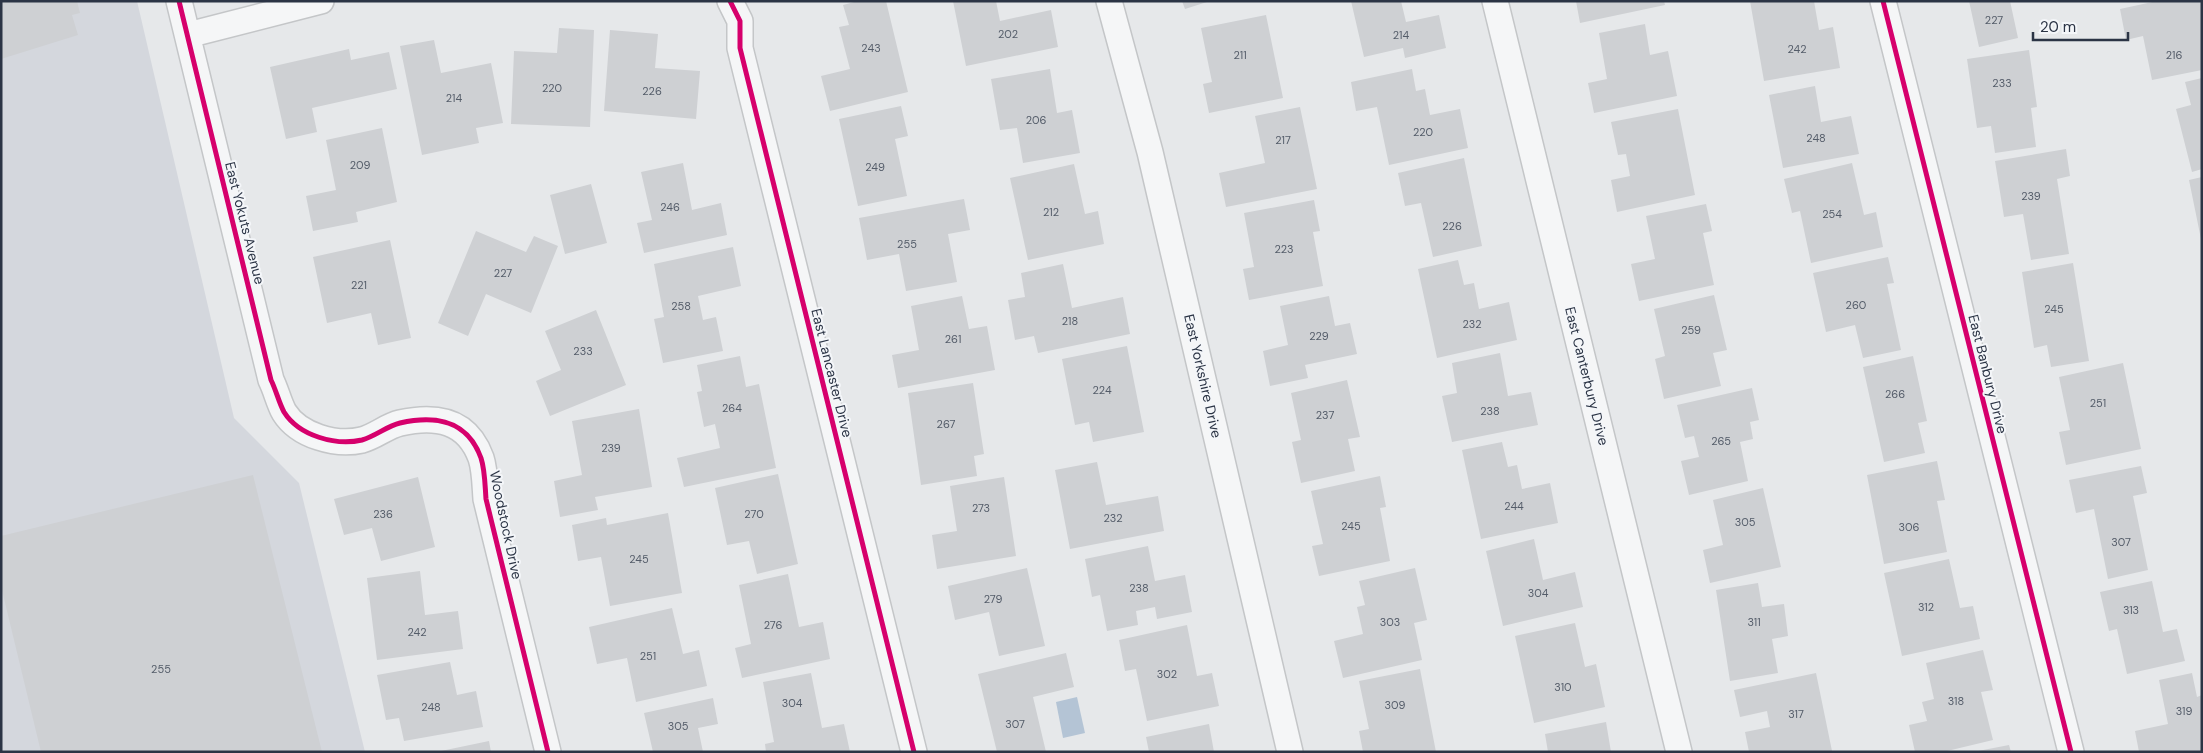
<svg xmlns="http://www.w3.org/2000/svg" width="2203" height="753" font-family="'DM Sans',sans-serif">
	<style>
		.built { fill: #d4d7dd }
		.water { fill: #b4c4d5 }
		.building { fill: #ced0d3 }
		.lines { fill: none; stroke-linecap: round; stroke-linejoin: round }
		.minor-casing { stroke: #c4c6c8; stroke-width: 28 }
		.minor { stroke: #f5f6f7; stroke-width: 25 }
		.cycleway-casing { stroke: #f4f6f9; stroke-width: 8 }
		.cycleway { stroke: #d6006c; stroke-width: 5 }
		.labels { text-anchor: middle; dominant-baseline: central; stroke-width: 4; stroke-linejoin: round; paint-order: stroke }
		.number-label { font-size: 11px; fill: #545c69 }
		.street-label { font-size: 14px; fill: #2b3445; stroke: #f4f6f9 }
	</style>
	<rect width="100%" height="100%" fill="#e6e8ea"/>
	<!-- built -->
	<path class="built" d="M 1,1 L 137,1 L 234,418 L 299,483 L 365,752 L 1,752 Z"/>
	<!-- water -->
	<path class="water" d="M 1077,697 L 1085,733 L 1063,738 L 1056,702 Z"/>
	<!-- building -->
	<path class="building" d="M 1,1 L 77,1 L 80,13 L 72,15 L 78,35 L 1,59 Z
		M 858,1 L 886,1 L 908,92 L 830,111 L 821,76 L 850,69 L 839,27 L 849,25 L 843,5 Z
		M 953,1 L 996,1 L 1000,21 L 1051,10 L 1058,47 L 966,66 Z
		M 1182,1 L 1207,1 L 1207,2 L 1185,9 Z
		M 1351,1 L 1401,1 L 1406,22 L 1439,15 L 1446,48 L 1405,58 L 1403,48 L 1364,57 Z
		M 1576,1 L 1664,1 L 1665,5 L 1580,23 Z
		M 1750,1 L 1814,1 L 1819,30 L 1833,27 L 1840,68 L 1764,81 Z
		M 1969,1 L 2010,1 L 2018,38 L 1979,47 Z
		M 2157,1 L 2202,1 L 2202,70 L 2152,80 L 2143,36 L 2126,40 L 2120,9 Z
		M 1266,15 L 1283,98 L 1209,113 L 1203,84 L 1212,82 L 1201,28 Z
		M 1645,24 L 1650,55 L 1668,51 L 1677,96 L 1594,113 L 1588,83 L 1607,79 L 1599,33 Z
		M 559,28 L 594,30 L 590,127 L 511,124 L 514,51 L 557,53 Z
		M 610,30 L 658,34 L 655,68 L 700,71 L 696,119 L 604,111 Z
		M 434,40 L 441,73 L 491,63 L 503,123 L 476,128 L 479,143 L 422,155 L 400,46 Z
		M 349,49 L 351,60 L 389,52 L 397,89 L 312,108 L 317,132 L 286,139 L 270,67 Z
		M 2029,50 L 2037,107 L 2031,108 L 2036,147 L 1995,153 L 1991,126 L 1977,128 L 1967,59 Z
		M 1050,69 L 1057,113 L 1072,110 L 1080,153 L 1023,163 L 1017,128 L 1000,130 L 991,79 Z
		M 1412,69 L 1416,91 L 1425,89 L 1430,115 L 1460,109 L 1468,148 L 1389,165 L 1377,107 L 1356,111 L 1351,82 Z
		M 2202,78 L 2202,169 L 2192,172 L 2176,109 L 2191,105 L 2185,82 Z
		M 1815,86 L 1821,122 L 1851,116 L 1859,154 L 1783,168 L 1769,95 Z
		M 901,106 L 908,136 L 895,139 L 907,196 L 858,206 L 839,119 Z
		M 1300,107 L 1317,189 L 1226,207 L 1219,173 L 1265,163 L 1255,116 Z
		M 1678,109 L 1695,195 L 1617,212 L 1611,180 L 1630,176 L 1626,154 L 1618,155 L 1611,122 Z
		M 382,128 L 397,202 L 356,212 L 358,222 L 313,231 L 306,196 L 336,190 L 326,140 Z
		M 2066,149 L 2070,176 L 2057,179 L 2069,254 L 2031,260 L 2023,214 L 2004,217 L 1995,161 Z
		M 1464,158 L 1482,246 L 1433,257 L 1421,203 L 1405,206 L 1398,173 Z
		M 683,163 L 692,210 L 721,203 L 727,235 L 644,253 L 637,223 L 652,220 L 641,172 Z
		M 1852,163 L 1864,215 L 1876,212 L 1883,247 L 1811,263 L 1800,211 L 1792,213 L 1784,179 Z
		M 1074,164 L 1085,214 L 1098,211 L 1104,244 L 1028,260 L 1010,178 Z
		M 2202,177 L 2202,239 L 2201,239 L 2189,180 Z
		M 591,184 L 607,243 L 565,254 L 550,195 Z
		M 964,199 L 970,230 L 948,234 L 957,282 L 906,291 L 899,254 L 867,260 L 859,218 Z
		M 1314,200 L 1320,231 L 1313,232 L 1323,286 L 1249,300 L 1243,269 L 1254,267 L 1244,213 Z
		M 1706,204 L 1712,231 L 1703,233 L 1714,285 L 1639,301 L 1631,264 L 1655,259 L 1646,216 Z
		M 476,231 L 526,252 L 534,236 L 558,246 L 531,313 L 486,294 L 468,336 L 438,323 Z
		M 390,240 L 411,338 L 378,345 L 371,313 L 327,323 L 313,257 Z
		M 733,247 L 741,286 L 698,296 L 703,320 L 716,317 L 723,351 L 663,363 L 654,319 L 664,317 L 654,264 Z
		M 1888,257 L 1894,283 L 1887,284 L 1901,350 L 1863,358 L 1855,325 L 1826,332 L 1813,273 Z
		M 1458,260 L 1464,285 L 1474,283 L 1479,309 L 1509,302 L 1517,340 L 1437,358 L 1418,269 Z
		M 2073,263 L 2089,361 L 2051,367 L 2047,345 L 2034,348 L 2022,272 Z
		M 1063,264 L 1072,308 L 1123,297 L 1130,334 L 1038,353 L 1034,336 L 1015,340 L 1008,300 L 1025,297 L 1021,273 Z
		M 1714,295 L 1727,350 L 1713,353 L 1721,386 L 1664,399 L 1655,359 L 1665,356 L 1654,309 Z
		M 962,296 L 969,329 L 987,326 L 995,370 L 898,388 L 892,355 L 919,350 L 911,306 Z
		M 1329,296 L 1335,326 L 1350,323 L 1357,354 L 1305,365 L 1308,378 L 1270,386 L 1263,351 L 1288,345 L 1280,306 Z
		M 596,310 L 626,385 L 550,416 L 536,381 L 561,370 L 545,331 Z
		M 1127,346 L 1144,432 L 1093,442 L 1089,422 L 1075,425 L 1062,359 Z
		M 1500,353 L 1508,396 L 1531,392 L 1538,425 L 1452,442 L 1442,396 L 1457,393 L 1452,363 Z
		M 740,356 L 746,387 L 759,384 L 776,468 L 684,487 L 677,458 L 720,448 L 715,424 L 704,427 L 697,392 L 702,391 L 697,365 Z
		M 1913,356 L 1927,421 L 1918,423 L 1925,453 L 1884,462 L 1863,367 Z
		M 2123,363 L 2141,449 L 2066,465 L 2059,432 L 2070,430 L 2059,377 Z
		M 1347,380 L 1360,437 L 1348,439 L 1355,471 L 1301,483 L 1292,442 L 1301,440 L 1291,393 Z
		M 973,383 L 984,454 L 974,456 L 977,476 L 921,485 L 908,393 Z
		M 1752,388 L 1759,420 L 1750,422 L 1753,439 L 1740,442 L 1748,481 L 1689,495 L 1681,461 L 1699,457 L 1694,436 L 1685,438 L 1677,405 Z
		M 639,409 L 652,487 L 595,497 L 598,510 L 560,517 L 554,481 L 582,475 L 572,421 Z
		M 1502,442 L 1508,467 L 1517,465 L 1522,489 L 1550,483 L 1558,523 L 1481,539 L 1462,450 Z
		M 1937,461 L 1945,500 L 1937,501 L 1947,552 L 1884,564 L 1867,475 Z
		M 1097,462 L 1106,505 L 1158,496 L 1164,531 L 1070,549 L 1055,470 Z
		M 2141,466 L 2147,493 L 2133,496 L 2148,570 L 2108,579 L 2094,509 L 2076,513 L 2069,480 Z
		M 778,474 L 798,564 L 757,574 L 749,541 L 727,545 L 715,488 Z
		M 253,475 L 322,752 L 41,752 L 1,586 L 1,536 Z
		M 1380,476 L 1386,507 L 1380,508 L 1390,561 L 1319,576 L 1312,546 L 1323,544 L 1311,491 Z
		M 418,477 L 435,547 L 381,561 L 372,528 L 344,535 L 334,499 Z
		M 1004,477 L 1016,556 L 937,569 L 932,535 L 957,531 L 950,486 Z
		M 1763,488 L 1781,567 L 1710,583 L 1703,550 L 1723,545 L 1713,500 Z
		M 668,513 L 682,593 L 610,606 L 601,557 L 578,561 L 572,525 L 606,518 L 607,525 Z
		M 1534,539 L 1543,580 L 1575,572 L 1583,607 L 1503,626 L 1486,551 Z
		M 1148,546 L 1155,581 L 1185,575 L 1192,612 L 1157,619 L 1155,607 L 1136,611 L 1138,625 L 1107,631 L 1100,595 L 1092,597 L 1085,559 Z
		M 1949,559 L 1960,608 L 1973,606 L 1980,639 L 1902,656 L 1884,573 Z
		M 1027,568 L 1045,646 L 999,656 L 989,612 L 955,620 L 948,586 Z
		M 1415,568 L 1427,620 L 1414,623 L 1422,660 L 1343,678 L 1334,641 L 1363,634 L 1357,607 L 1365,605 L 1359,581 Z
		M 420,571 L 425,615 L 458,611 L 463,649 L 377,660 L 367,578 Z
		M 788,574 L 799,627 L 823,622 L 830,659 L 742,678 L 735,648 L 751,644 L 739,585 Z
		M 2152,581 L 2163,632 L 2177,629 L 2185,661 L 2127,674 L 2117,629 L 2109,631 L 2100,592 Z
		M 1758,583 L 1762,607 L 1784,604 L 1788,636 L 1772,639 L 1778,673 L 1730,681 L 1716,590 Z
		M 672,608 L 683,654 L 699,650 L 707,686 L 636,702 L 627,658 L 597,664 L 589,627 Z
		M 1575,623 L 1585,667 L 1596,664 L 1605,707 L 1534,723 L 1515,636 Z
		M 1187,625 L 1197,676 L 1212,673 L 1219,706 L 1147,721 L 1136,669 L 1125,671 L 1119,640 Z
		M 1983,650 L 1993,690 L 1981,692 L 1993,740 L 1943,752 L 1915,752 L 1909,725 L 1927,721 L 1922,702 L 1934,699 L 1926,663 Z
		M 1066,653 L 1074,687 L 1033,697 L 1046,752 L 997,752 L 978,674 Z
		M 450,662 L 457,695 L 476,691 L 483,727 L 404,741 L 399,718 L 386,720 L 377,675 Z
		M 1420,669 L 1436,752 L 1363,752 L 1359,731 L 1369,729 L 1359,681 Z
		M 811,673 L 822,728 L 844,724 L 850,752 L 766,752 L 765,744 L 774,742 L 763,682 Z
		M 1816,673 L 1832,751 L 1749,752 L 1745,732 L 1770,727 L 1767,711 L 1740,717 L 1734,690 Z
		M 2192,673 L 2197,697 L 2202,695 L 2202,752 L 2139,752 L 2135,731 L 2168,724 L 2159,680 Z
		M 713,698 L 718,724 L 698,728 L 703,752 L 653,752 L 644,713 Z
		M 1606,722 L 1611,752 L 1548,752 L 1545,734 Z
		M 1209,724 L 1214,752 L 1149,752 L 1146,737 Z
		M 489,741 L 491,752 L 441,752 L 441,751 Z
		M 2009,745 L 2011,752 L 1978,752 L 1978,751 Z"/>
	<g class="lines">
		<!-- minor casing -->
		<g class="minor-casing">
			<path id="minor" d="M 179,1 L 271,380 C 276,390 279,403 284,412 C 299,436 336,446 362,440 C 376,436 387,426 400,423 C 436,415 467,420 481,458 C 485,470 485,486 486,499 L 548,752
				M 730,1 L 740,21 L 740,48 L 914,752
				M 1109,1 L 1150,152 L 1290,752
				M 1495,1 L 1679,752
				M 1883,1 L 2071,752
				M 188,35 L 321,1"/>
		</g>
		<!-- minor -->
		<use href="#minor" class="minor"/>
		<!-- cycleway casing -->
		<g class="cycleway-casing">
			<path id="cycleway" d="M 179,1 L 271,380 C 276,390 279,403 284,412 C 299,436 336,446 362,440 C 376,436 387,426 400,423 C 436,415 467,420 481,458 C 485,470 485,486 486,499 L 548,752
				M 730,1 L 740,21 L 740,48 L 914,752
				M 1883,1 L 2071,752"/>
		</g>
		<!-- cycleway -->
		<use href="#cycleway" class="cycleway"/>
	</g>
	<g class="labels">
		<!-- number labels -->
		<g class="number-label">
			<text x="1994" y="20">227</text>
			<text x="1008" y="34">202</text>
			<text x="1401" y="35">214</text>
			<text x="871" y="48">243</text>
			<text x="1797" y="49">242</text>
			<text x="1240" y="55">211</text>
			<text x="2174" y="55">216</text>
			<text x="2002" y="83">233</text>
			<text x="552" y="88">220</text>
			<text x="652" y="91">226</text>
			<text x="454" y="98">214</text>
			<text x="1036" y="120">206</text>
			<text x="1423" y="132">220</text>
			<text x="1816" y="138">248</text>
			<text x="1283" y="140">217</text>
			<text x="360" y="165">209</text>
			<text x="875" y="167">249</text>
			<text x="2031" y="196">239</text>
			<text x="670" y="207">246</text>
			<text x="1051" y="212">212</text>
			<text x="1832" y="214">254</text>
			<text x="1452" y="226">226</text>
			<text x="907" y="244">255</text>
			<text x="1284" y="249">223</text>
			<text x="503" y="273">227</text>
			<text x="359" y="285">221</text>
			<text x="1856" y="305">260</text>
			<text x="681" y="306">258</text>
			<text x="2054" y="309">245</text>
			<text x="1070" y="321">218</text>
			<text x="1472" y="324">232</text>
			<text x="1691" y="330">259</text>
			<text x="1319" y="336">229</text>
			<text x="953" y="339">261</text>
			<text x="583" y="351">233</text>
			<text x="1102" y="390">224</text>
			<text x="1895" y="394">266</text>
			<text x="2098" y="403">251</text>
			<text x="732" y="408">264</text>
			<text x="1490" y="411">238</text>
			<text x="1325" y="415">237</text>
			<text x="946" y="424">267</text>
			<text x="1721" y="441">265</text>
			<text x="611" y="448">239</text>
			<text x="1514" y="506">244</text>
			<text x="981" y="508">273</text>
			<text x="383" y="514">236</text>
			<text x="754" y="514">270</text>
			<text x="1113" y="518">232</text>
			<text x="1745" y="522">305</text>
			<text x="1351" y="526">245</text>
			<text x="1909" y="527">306</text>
			<text x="2121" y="542">307</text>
			<text x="639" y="559">245</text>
			<text x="1139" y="588">238</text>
			<text x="1538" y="593">304</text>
			<text x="993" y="599">279</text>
			<text x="1926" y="607">312</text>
			<text x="2131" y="610">313</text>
			<text x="1390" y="622">303</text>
			<text x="1754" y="622">311</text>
			<text x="773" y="625">276</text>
			<text x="417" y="632">242</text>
			<text x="648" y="656">251</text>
			<text x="161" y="669">255</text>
			<text x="1167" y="674">302</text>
			<text x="1563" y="687">310</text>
			<text x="1956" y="701">318</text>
			<text x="792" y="703">304</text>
			<text x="1395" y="705">309</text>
			<text x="431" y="707">248</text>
			<text x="2184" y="711">319</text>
			<text x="1796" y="714">317</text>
			<text x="1015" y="724">307</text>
			<text x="678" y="726">305</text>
		</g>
		<!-- street labels -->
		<g class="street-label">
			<text transform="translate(245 223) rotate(76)">East Yokuts Avenue</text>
			<text transform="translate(832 373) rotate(76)">East Lancaster Drive</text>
			<text transform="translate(1988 374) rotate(76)">East Banbury Drive</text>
			<text transform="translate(1203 376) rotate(77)">East Yorkshire Drive</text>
			<text transform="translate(1587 376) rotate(76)">East Canterbury Drive</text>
			<text transform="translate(506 525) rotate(78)">Woodstock Drive</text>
		</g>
	</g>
	<!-- border -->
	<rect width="2203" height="753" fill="none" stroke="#2b3445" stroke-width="5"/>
	<!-- scale -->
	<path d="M2033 32v8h95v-8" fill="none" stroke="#2b3445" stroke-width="2.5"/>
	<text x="2040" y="32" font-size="15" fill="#2b3445" stroke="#f4f6f9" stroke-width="4" paint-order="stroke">20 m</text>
</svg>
